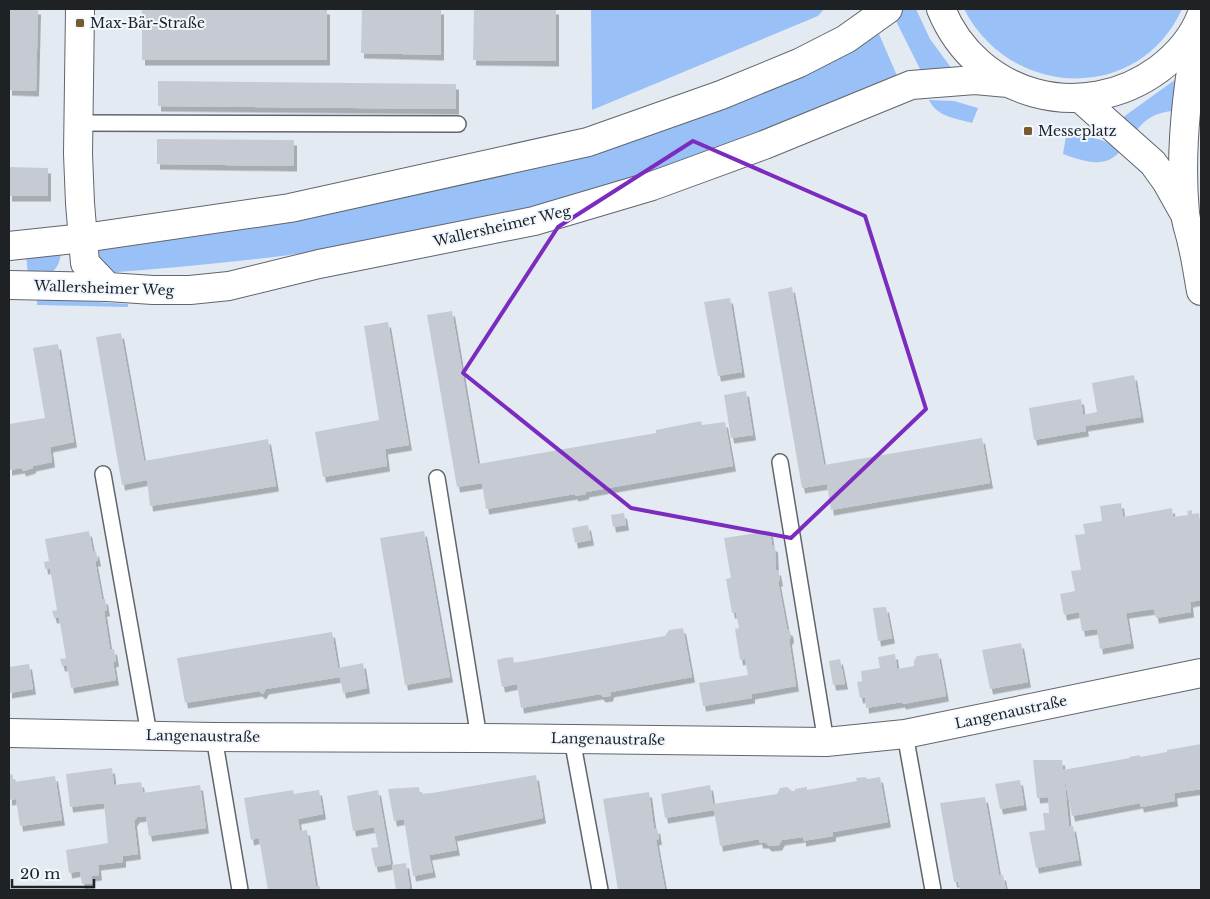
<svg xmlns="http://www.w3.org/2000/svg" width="1210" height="899" font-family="'Libre Baskerville',serif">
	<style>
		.green { fill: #99c1f7 }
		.building { fill: #c6cbd3; filter: url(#shadow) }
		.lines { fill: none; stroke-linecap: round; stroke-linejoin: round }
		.lane-casing { stroke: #60666c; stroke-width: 18 }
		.street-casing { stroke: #60666c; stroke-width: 30 }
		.secondary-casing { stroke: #60666c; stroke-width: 30 }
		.lane { stroke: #fff; stroke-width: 15 }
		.street { stroke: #fff; stroke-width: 28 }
		.secondary { stroke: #fff; stroke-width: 28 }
		.marked { fill: none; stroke: #7b2cbf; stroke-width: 4; stroke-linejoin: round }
		.poi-dot { fill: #785a2e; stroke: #f1f7ff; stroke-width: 2 }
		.labels { text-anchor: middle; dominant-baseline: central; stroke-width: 4; stroke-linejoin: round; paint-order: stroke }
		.poi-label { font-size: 14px; fill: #1f2224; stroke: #f1f7ff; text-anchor: start }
		.street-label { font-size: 14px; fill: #1f2224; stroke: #f1f7ff }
	</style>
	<defs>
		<filter id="shadow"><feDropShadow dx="3" dy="5.5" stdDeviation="0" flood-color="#0004"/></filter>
	</defs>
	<rect width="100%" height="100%" fill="#e4eaf2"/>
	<!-- green -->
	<path class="green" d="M 591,9 L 824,9 L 818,16 L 592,110 Z
		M 901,9 L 916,9 L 930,39 L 958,77 L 923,75 L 894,17 Z
		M 964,9 L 1182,9 C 1139,104 1010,99 964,9 Z
		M 879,34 L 898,78 C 776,128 653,179 526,214 C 501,221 475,224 449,230 C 336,252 221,264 105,273 L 95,262 L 94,248 L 294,215 L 796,74 Z
		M 1176,79 L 1174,111 C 1157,112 1146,118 1136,131 L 1122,118 Z
		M 929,100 L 954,101 L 978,108 L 972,123 C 955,118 937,117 929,100 Z
		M 1066,136 C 1084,136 1106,138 1121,150 C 1106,170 1083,161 1063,154 Z
		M 61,250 C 60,273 49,276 28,276 L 26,253 Z
		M 37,298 L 128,304 L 128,307 L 37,305 Z"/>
	<!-- building -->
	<path class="building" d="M 9,9 L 38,9 L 36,91 L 9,90 Z
		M 142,9 L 327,9 L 327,60 L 142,60 Z
		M 362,9 L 441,9 L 441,55 L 361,53 Z
		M 474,9 L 556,9 L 556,61 L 473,60 Z
		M 158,81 L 456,84 L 456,109 L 158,106 Z
		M 157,139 L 294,140 L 294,166 L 157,164 Z
		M 9,167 L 48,168 L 48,196 L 9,196 Z
		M 792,287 L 824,465 L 982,438 L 990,483 L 831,510 L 827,484 L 802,488 L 768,292 Z
		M 730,298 L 742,372 L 718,376 L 704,302 Z
		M 452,311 L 478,464 L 656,433 L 656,430 L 701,421 L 702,425 L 725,422 L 733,466 L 586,492 L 586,494 L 575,496 L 575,494 L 486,509 L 482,483 L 457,487 L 427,315 Z
		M 388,322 L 409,445 L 385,449 L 387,466 L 323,477 L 315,432 L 379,420 L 364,326 Z
		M 121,333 L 144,461 L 268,439 L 276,486 L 150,506 L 147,480 L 122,485 L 96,337 Z
		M 58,344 L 74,442 L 50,447 L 52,462 L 33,466 L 33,468 L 23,471 L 22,468 L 9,470 L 9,424 L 45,418 L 33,348 Z
		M 1134,375 L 1141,417 L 1085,426 L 1086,431 L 1034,440 L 1029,408 L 1081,399 L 1083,415 L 1097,412 L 1092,383 Z
		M 746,391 L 753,435 L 731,438 L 724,395 Z
		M 1121,503 L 1123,517 L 1172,508 L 1173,517 L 1188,515 L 1187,511 L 1192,510 L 1192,514 L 1199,513 L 1201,530 L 1201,550 L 1200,550 L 1201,558 L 1201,600 L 1190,602 L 1191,612 L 1156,618 L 1154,609 L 1126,613 L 1131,643 L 1100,649 L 1097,629 L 1082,631 L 1079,612 L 1064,615 L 1060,594 L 1075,591 L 1071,571 L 1081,570 L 1075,535 L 1085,534 L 1083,524 L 1102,521 L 1100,506 Z
		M 624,513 L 626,525 L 613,527 L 611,515 Z
		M 588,525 L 591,540 L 575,543 L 572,528 Z
		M 89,531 L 93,552 L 96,551 L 98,561 L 95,561 L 102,599 L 105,599 L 107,611 L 104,611 L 110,650 L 114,649 L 116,661 L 113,662 L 116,680 L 71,688 L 67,665 L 62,666 L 60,659 L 66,658 L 59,617 L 54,618 L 52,611 L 57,610 L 50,568 L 45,569 L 44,562 L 49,561 L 45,539 Z
		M 424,531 L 450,677 L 405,685 L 380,538 Z
		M 770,531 L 772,545 L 775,547 L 776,570 L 778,570 L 780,581 L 778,581 L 787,629 L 790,631 L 791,637 L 789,640 L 796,686 L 752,694 L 752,698 L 703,706 L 699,683 L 748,675 L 745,659 L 740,660 L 735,629 L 739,628 L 736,613 L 732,613 L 726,579 L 731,578 L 724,538 Z
		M 886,607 L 892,638 L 878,641 L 873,608 Z
		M 683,628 L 692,677 L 611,692 L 610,696 L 603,697 L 600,694 L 521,708 L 517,684 L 502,687 L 497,660 L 504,658 L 513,657 L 514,663 L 665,636 L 669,630 Z
		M 332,632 L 338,668 L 363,663 L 367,688 L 343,693 L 340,677 L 266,689 L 263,694 L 259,691 L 185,703 L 177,658 Z
		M 1021,643 L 1028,682 L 990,689 L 982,650 Z
		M 938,653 L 946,696 L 903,704 L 902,702 L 866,708 L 865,697 L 860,698 L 857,682 L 862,681 L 861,671 L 880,668 L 878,657 L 895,654 L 897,669 L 914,666 L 914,661 L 917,656 Z
		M 840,659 L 845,684 L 833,685 L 829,661 Z
		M 29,664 L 33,689 L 9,693 L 9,667 Z
		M 1201,744 L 1201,789 L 1174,793 L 1175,801 L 1141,807 L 1140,803 L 1072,816 L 1064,775 L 1069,827 L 1073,826 L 1079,860 L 1036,868 L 1029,832 L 1045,830 L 1043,813 L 1049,813 L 1048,797 L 1037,798 L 1033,760 L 1062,760 L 1063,770 L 1130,758 L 1129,757 L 1140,755 L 1140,757 L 1167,752 L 1167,750 Z
		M 112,768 L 114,785 L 141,782 L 143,793 L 200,785 L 206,828 L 149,836 L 146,816 L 137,817 L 134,821 L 138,854 L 123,856 L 123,862 L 98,865 L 99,875 L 91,876 L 92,883 L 82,884 L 80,871 L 69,873 L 66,850 L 108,843 L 104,803 L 70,807 L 66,774 Z
		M 12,774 L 14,782 L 55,776 L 62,820 L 20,826 L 16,799 L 9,800 L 9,775 Z
		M 536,775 L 543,818 L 454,836 L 457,850 L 429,855 L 433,872 L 413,876 L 404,819 L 394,821 L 388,789 L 419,787 L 420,794 L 432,793 Z
		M 865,777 L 868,779 L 880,777 L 888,822 L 833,832 L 833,836 L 803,841 L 803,837 L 782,840 L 779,845 L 769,846 L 766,843 L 760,843 L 759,839 L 720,846 L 714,810 L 665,818 L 661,794 L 710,785 L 713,804 L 777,794 L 780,788 L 787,787 L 792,791 L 795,791 L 795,789 L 807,787 L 807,790 L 857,781 L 856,778 Z
		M 1020,780 L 1024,805 L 1000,809 L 995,784 Z
		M 293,790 L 294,794 L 319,790 L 323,814 L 298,819 L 300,831 L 307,830 L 316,887 L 320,886 L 320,890 L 268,890 L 259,838 L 251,840 L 244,798 Z
		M 378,790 L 391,864 L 375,867 L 371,848 L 378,847 L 374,827 L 353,831 L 347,796 Z
		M 649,792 L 654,829 L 657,828 L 659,839 L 656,840 L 665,890 L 618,890 L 603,799 Z
		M 985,797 L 999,875 L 1003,875 L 1006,890 L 960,890 L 958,882 L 954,882 L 940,803 Z
		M 406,863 L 410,888 L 396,890 L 392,865 Z"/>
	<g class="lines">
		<!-- lane casing -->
		<g class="lane-casing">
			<path id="lane" d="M 78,123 L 458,124
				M 780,462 L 826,742
				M 103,474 L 149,734
				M 437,478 L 479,738
				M 905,734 L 933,890
				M 214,737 L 240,890
				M 572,739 L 600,890"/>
		</g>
		<!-- street casing -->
		<g class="street-casing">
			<path id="street" d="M 80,9 L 78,154 L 80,203 L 85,263 L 108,287
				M 1200,20 C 1187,84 1179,149 1185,213 C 1186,223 1190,233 1192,243 C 1196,259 1198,275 1201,291
				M 1080,98 L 1153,163 L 1166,181 L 1184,213
				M 9,733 L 214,737 L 479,738 L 826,742 L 905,734 L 1201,673"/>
		</g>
		<!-- secondary casing -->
		<g class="secondary-casing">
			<path id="secondary" d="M 941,9 C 977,97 1083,125 1159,69 C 1176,56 1193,37 1201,16
				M 9,246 L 84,238 L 290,208 L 588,142 L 721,95 L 799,63 L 846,39 L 888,9
				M 9,285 L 108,287 L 153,290 L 190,290 L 229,286 L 319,264 L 534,221 L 652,186 L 764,145 L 911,85 L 975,80 L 1008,83"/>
		</g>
		<!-- lane -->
		<use href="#lane" class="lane"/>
		<!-- street -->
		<use href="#street" class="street"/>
		<!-- secondary -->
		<use href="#secondary" class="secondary"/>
	</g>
	<!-- marked area -->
	<path class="marked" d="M 693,141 L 865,216 L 926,409 L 791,538 L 631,508 L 463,373 L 558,227 Z"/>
	<!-- markers -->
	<g class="poi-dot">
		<rect x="75" y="18" width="10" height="10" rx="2.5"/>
		<rect x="1023" y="126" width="10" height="10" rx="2.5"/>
	</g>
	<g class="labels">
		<!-- poi labels -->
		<g class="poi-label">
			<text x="90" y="23">Max-Bär-Straße</text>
			<text x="1038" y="131">Messeplatz</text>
		</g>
		<!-- street labels -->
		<g class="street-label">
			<text transform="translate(502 226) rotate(-13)">Wallersheimer Weg</text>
			<text transform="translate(104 288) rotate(2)">Wallersheimer Weg</text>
			<text transform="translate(1011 712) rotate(-12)">Langenaustraße</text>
			<text transform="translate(203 736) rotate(1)">Langenaustraße</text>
			<text transform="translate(608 739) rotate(1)">Langenaustraße</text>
		</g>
	</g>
	<!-- border -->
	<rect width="1210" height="899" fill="none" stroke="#1f2224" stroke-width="20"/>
	<!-- scale -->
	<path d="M12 879v8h82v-8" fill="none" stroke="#1f2224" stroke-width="2.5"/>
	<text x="20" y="879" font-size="15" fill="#1f2224" stroke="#f1f7ff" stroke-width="4" paint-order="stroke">20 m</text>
</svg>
